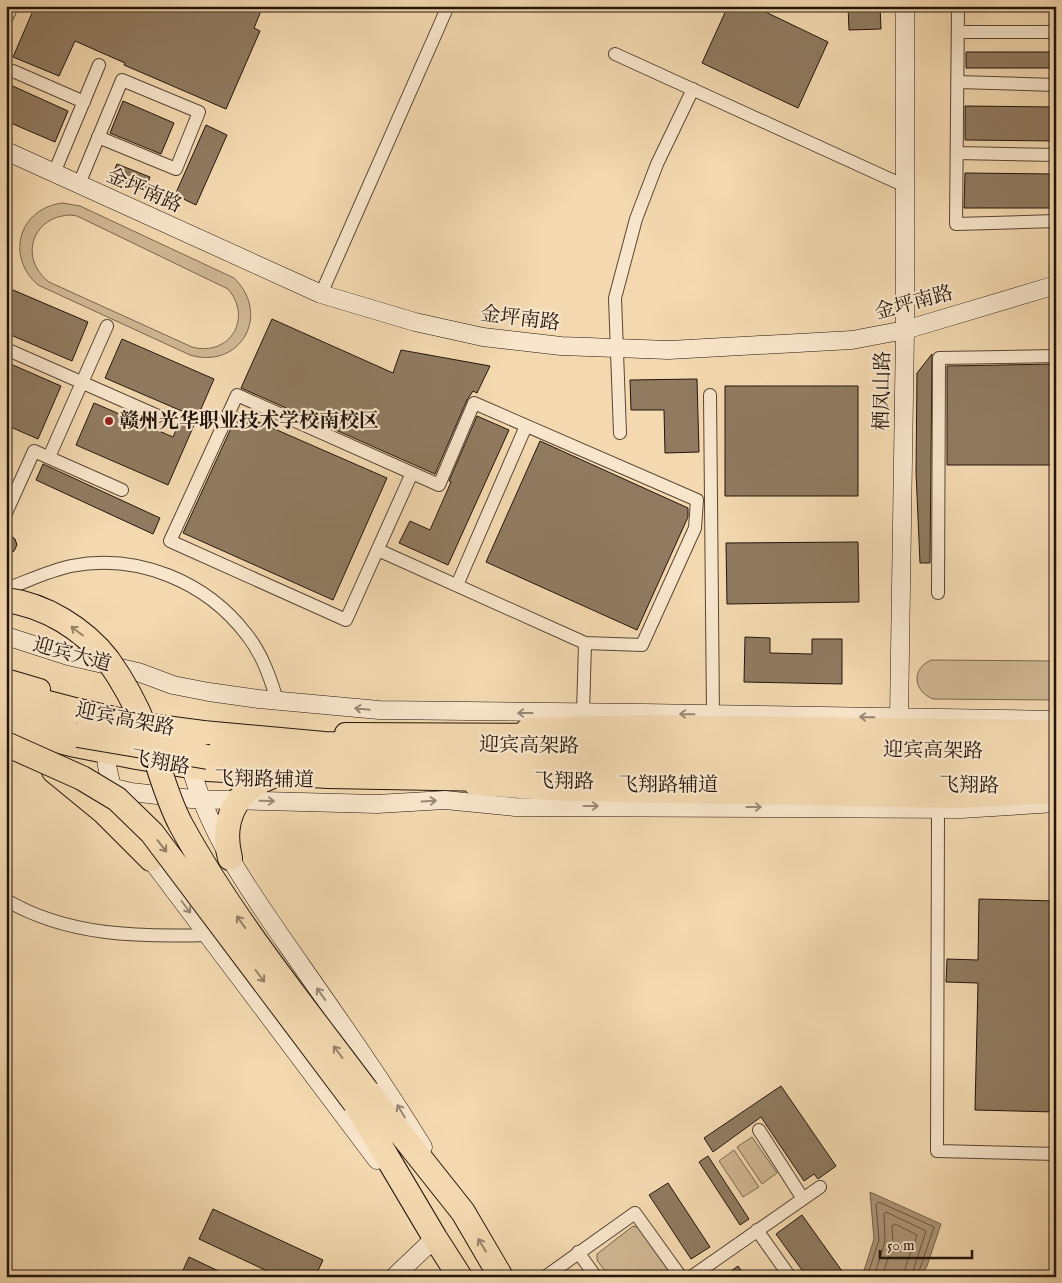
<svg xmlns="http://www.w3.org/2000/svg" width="1062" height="1283" font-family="'IM FELL English','Noto Serif SC',serif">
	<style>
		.green { fill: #d0b894; stroke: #7a6650; fill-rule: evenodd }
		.water { fill: #ad9678; stroke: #76624d }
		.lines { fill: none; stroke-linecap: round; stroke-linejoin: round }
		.shore { stroke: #685642; stroke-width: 1 }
		.building { fill: #907b61; stroke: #23150c }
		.street-casing { stroke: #574635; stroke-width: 14 }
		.secondary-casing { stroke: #23150c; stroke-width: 19 }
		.primary-casing { stroke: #23150c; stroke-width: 22 }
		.highway-casing { stroke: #23150c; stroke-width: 26 }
		.street { stroke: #f8e6cc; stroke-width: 12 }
		.secondary { stroke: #f8e6cc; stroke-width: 18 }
		.primary { stroke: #f4d9b0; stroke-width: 20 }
		.highway { stroke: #f4d9b0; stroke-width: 24 }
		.highway-bridge-casing { stroke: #23150c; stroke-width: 26; stroke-linecap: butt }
		.highway-bridge { stroke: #f4d9b0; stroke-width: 24 }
		.oneway { stroke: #968166 }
		.oneway2 { stroke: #988876 }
		.poi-dot { fill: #8f2418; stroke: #f8e6cc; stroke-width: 2 }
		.labels { text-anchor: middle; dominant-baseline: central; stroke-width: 4.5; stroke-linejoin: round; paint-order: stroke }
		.street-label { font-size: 20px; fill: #23150c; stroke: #f8e6cc }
		.poi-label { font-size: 20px; font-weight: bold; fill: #23150c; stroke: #f8e6cc; text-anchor: start }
	</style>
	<rect width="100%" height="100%" fill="#f4d9b0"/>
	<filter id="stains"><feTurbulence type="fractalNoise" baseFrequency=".004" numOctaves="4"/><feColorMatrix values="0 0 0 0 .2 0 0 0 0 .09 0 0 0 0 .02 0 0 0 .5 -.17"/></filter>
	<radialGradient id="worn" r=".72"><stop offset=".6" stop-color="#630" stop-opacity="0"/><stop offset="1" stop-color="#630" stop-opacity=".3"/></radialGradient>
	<!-- green -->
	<path class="green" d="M 63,203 L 80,206 L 234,278 C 272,315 240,370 190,355 L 38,285 C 5,256 19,208 63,203 ZM 70,215 L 77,216 L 228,289 C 253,318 230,357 192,347 L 49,282 C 19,259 31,217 70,215 Z
		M 931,660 L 1056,661 L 1056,700 L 933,699 C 913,691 911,669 931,660 Z
		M 752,1137 L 777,1173 L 762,1184 L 737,1147 Z
		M 734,1150 L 759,1187 L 743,1197 L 719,1161 Z
		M 633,1226 L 639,1228 L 673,1277 L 609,1277 L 597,1260 L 597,1254 Z"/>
	<!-- water -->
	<path class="water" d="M 870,1192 L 941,1224 L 927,1266 L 921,1277 L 862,1277 L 874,1239 Z"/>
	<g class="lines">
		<!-- shore -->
		<path class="shore" d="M 867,1277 L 879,1240 L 876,1204 L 879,1202 L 934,1227 L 917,1277
			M 874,1277 L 885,1241 L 884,1214 L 886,1212 L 926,1231 L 911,1277
			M 882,1277 L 893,1242 L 892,1226 L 895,1224 L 917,1235 C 914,1248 904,1264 904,1277"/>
	</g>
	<!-- building -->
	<path class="building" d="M 35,6 L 263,6 L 254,28 L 260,31 L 226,109 L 124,65 L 125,63 L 75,41 L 59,76 L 13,57 Z
		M 728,6 L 753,6 L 828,42 L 798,108 L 702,63 Z
		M 848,6 L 880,6 L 881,29 L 849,30 Z
		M 966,52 L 1056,52 L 1056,68 L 966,68 Z
		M 6,83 L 68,111 L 55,142 L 6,121 Z
		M 123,101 L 174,123 L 161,154 L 110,133 Z
		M 965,106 L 1056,107 L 1056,141 L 965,140 Z
		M 206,125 L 227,135 L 196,205 L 175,195 Z
		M 117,164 L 150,177 L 145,191 L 111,178 Z
		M 965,173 L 1056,174 L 1056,208 L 964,208 Z
		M 6,287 L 88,322 L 72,361 L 6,333 Z
		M 272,319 L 393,373 L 401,350 L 490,366 L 477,393 L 473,391 L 467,400 L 435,474 L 241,388 Z
		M 122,339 L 214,379 L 168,485 L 76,445 L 94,403 L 173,437 L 184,412 L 105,378 Z
		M 932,354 L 930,563 L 920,563 L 916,472 L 917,373 Z
		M 6,362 L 61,386 L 38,439 L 6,425 Z
		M 1056,364 L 1056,465 L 947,465 L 947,366 Z
		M 697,379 L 699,452 L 665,453 L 664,410 L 631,410 L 630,380 Z
		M 725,386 L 858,386 L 858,496 L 725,496 Z
		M 238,413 L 387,478 L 333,600 L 183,533 Z
		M 477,416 L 509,430 L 448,565 L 399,543 L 410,521 L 430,530 L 451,482 L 449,481 Z
		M 540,441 L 688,508 L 688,517 L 637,630 L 486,562 Z
		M 43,464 L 160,518 L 153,534 L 36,480 Z
		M 6,531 L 15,539 L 17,545 L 14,551 L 6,555 Z
		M 858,542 L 859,602 L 727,604 L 726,543 Z
		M 745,637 L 770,638 L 770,653 L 812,654 L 812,639 L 842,639 L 842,684 L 744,682 Z
		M 979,899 L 1056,901 L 1055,1112 L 975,1110 L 978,983 L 946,982 L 947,959 L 978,960 Z
		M 781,1086 L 836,1166 L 818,1179 L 814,1174 L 804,1181 L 761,1117 L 713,1152 L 704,1138 Z
		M 708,1156 L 749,1219 L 740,1225 L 699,1162 Z
		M 668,1183 L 710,1247 L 691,1259 L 649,1195 Z
		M 213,1209 L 323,1260 L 315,1277 L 280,1277 L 199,1239 Z
		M 802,1215 L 842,1271 L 833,1277 L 807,1277 L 776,1234 Z
		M 189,1257 L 231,1277 L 180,1277 Z
		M 738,1266 L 746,1277 L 723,1277 Z"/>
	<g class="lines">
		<!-- street casing -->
		<g class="street-casing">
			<path id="street" d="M 958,6 L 956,224 L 1056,221
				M 6,19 L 12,6
				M 958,32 L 1056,32
				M 615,54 L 905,186
				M 13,71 L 84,102
				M 958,82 L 1056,85
				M 957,153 L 1056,155
				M 54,173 L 99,65
				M 79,184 L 122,80 L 199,112 L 176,169 L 98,137
				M 321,294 L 448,6
				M 6,349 L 158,416
				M 710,395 L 713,714
				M 620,433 L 615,298 L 636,219 L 657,164 L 693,89
				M 49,457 L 107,326
				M 6,513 L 34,451 L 122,490
				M 378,550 L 585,643 L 642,645 L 695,528 L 697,500 L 474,403 L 439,485 L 237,395 L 170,541 L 346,620 L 412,473
				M 457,585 L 526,426
				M 6,589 C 28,581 48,571 71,566 C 137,553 206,581 247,635 C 262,654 270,677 277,700
				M 938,593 L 939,358 L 1056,356
				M 583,713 L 585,643
				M 938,809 L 937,1151 L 1056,1154
				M 6,900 C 67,936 139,937 207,935
				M 759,1130 L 803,1199
				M 757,1230 L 790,1277
				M 578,1252 L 596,1277
				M 545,1277 L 635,1213 L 681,1277
				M 691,1277 L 820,1187"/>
		</g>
		<!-- secondary casing -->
		<g class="secondary-casing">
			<path id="secondary" d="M 6,151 L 321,294 L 415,322 L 483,337 L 561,346 L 669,350 L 852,340 L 905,330 L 1056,285
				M 6,636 L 68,656 L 138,672 L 173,685 L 209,692 L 259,699 L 379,710 L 643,713 L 1056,720
				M 899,717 L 905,330 L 905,6
				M 105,740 L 107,766 L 114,796
				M 188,756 C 206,834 256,900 301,965 C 343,1025 385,1085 423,1147
				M 102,785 L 131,792 L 192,799 L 377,804 L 445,800 L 515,807 L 961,809 L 1056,803
				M 143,849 L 377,1160
				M 394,1277 L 435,1238 L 428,1229"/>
		</g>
		<!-- primary casing -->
		<g class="primary-casing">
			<path id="primary" d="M 6,679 L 40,689
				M 6,729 L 75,747 L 136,759 L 207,771 L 328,778 L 491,781
				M 345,733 L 544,734"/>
		</g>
		<!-- highway casing -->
		<g class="highway-casing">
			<path id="highway" d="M 6,692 L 79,711
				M 6,715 L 78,735
				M 528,730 L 648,727 L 1056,732
				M 203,733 L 324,744 L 1056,752
				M 208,757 L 327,766 L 1056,775
				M 54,771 L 104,812 L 151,859
				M 475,783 L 567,789 L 956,796 L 1056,791
				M 230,858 C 220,819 237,787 276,775
				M 367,1091 L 463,1212 L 501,1277
				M 355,1103 L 435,1238 L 460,1277"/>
		</g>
		<!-- street -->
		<use href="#street" class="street"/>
		<!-- secondary -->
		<use href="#secondary" class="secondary"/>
		<!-- primary -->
		<use href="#primary" class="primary"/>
		<!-- highway -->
		<use href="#highway" class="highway"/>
		<!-- highway-bridge casing -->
		<g class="highway-bridge-casing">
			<path id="highway-bridge" d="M 6,600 C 45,605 84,629 108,660 C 123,681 136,705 146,730 C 158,761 165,795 181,825 C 233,920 302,1004 367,1091
				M 79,711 L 135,724 L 203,733
				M 78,735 L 208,757
				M 6,744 L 82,778 L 117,799 L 152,833 L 355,1103"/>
		</g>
		<!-- highway-bridge -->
		<use href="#highway-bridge" class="highway-bridge"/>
	</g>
	<!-- one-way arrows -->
	<defs><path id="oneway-shaft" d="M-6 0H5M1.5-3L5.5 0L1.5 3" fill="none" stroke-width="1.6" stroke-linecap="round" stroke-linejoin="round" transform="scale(1.25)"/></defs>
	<g class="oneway">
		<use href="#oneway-shaft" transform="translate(77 631) rotate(-143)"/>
		<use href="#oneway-shaft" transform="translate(162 846) rotate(52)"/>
		<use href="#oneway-shaft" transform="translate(241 922) rotate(-125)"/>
		<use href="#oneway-shaft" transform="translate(260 976) rotate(53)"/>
		<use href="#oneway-shaft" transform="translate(338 1052) rotate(-127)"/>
		<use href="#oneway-shaft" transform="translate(482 1245) rotate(-121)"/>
	</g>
	<g class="oneway2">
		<use href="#oneway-shaft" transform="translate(362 709) rotate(-174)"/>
		<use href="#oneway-shaft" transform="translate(525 713) rotate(-180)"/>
		<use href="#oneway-shaft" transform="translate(687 714) rotate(-179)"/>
		<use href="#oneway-shaft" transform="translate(867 717) rotate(-179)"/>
		<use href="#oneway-shaft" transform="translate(267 801) rotate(1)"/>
		<use href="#oneway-shaft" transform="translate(429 801) rotate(-3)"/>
		<use href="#oneway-shaft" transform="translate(591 806)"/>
		<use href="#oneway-shaft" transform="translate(754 807)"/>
		<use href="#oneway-shaft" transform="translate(186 907) rotate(53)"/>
		<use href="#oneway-shaft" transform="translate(321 994) rotate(-125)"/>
		<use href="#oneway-shaft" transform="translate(401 1111) rotate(-121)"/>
	</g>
	<!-- markers -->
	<circle class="poi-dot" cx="109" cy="421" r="5"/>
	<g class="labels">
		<!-- street labels -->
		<g class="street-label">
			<text transform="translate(144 191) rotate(24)">金坪南路</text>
			<text transform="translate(914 303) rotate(-15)">金坪南路</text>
			<text transform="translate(520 319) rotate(7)">金坪南路</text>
			<text transform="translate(883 391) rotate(-89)">栖凤山路</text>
			<text transform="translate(72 655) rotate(15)">迎宾大道</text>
			<text transform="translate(125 720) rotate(11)">迎宾高架路</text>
			<text transform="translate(529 746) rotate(1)">迎宾高架路</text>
			<text transform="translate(933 751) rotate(1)">迎宾高架路</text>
			<text transform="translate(160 763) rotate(10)">飞翔路</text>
			<text transform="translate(264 780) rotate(1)">飞翔路辅道</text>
			<text transform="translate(564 782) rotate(1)">飞翔路</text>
			<text x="668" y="785">飞翔路辅道</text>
			<text transform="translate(969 786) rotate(1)">飞翔路</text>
		</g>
		<!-- poi labels -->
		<g class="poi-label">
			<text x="119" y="421">赣州光华职业技术学校南校区</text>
		</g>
	</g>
	<!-- margin -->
	<rect width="1062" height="1283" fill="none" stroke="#f4d9b0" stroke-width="25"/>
	<rect x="8" y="8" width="1047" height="1268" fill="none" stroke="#23150c" stroke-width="2.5"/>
	<rect x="12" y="12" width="1037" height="1258" fill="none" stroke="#23150c"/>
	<!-- scale -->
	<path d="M880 1250v8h92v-8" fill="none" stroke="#23150c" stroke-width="2.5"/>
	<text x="887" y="1250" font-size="15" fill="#23150c" stroke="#f8e6cc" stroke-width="4" paint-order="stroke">50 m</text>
	<rect width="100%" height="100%" filter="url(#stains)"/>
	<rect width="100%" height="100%" fill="url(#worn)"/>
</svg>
